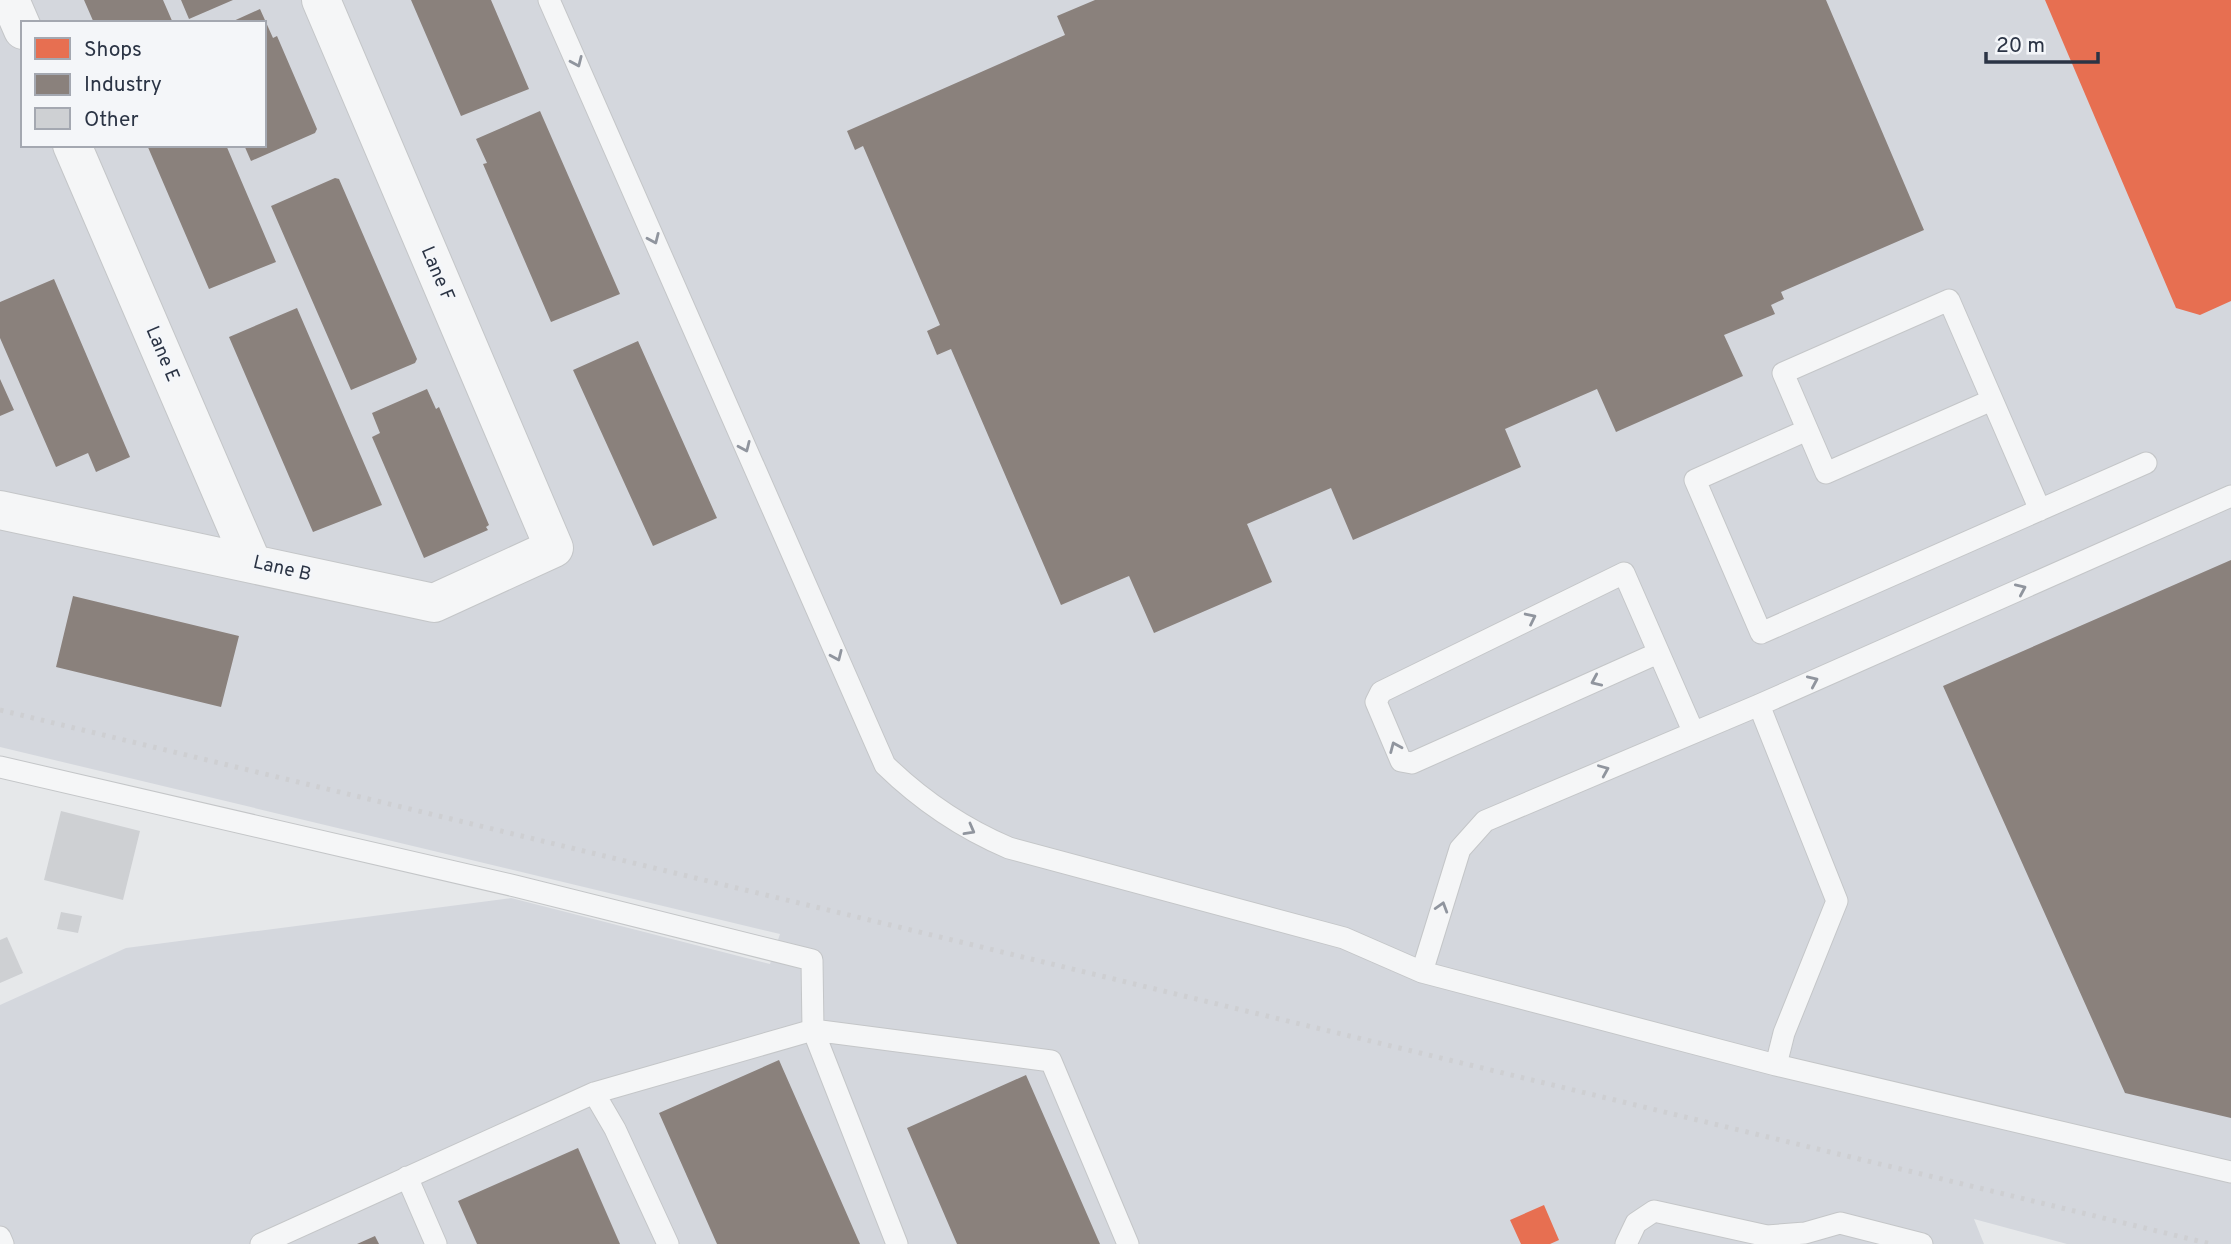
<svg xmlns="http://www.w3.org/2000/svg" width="2231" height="1244" font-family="Overpass,sans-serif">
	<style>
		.built { fill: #d4d7dd; fill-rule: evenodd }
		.shops { fill: #e76f51 }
		.industry { fill: #8a817c }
		.building { fill: #ced0d3 }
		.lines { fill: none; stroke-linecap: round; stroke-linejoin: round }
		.lane-casing { stroke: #c4c6c8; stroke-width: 23 }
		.street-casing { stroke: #c4c6c8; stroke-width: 40 }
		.lane { stroke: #f5f6f7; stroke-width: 21 }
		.street { stroke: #f5f6f7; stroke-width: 38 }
		.rail { stroke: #cecfd2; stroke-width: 5; stroke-dasharray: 3.5 7; stroke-linecap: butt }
		.oneway { stroke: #90959e }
		.labels { text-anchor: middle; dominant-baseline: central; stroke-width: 7; stroke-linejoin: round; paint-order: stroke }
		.street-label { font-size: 19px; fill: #2b3445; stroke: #f4f6f9 }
	</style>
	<rect width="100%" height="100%" fill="#e6e8ea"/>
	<!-- built -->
	<path class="built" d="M 0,0 L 2231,0 L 2231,1244 L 2067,1244 L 1974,1219 L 1984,1244 L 0,1244 L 0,1005 L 126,948 L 511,898 L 770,964 L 780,934 L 0,747 ZM 23,23 L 264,23 L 264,145 L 23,145 Z"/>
	<!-- shops -->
	<path class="shops" d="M 2045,0 L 2231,0 L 2231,301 L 2200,315 L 2176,308 Z
		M 1544,1205 L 1559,1240 L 1550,1244 L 1521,1244 L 1510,1220 Z"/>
	<!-- industry -->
	<path class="industry" d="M 84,0 L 163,0 L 173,23 L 94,23 Z
		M 181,0 L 233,0 L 189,19 Z
		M 411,0 L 491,0 L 529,89 L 461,116 Z
		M 1095,0 L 1826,0 L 1924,230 L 1781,292 L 1784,299 L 1771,305 L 1775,314 L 1724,335 L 1743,376 L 1616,432 L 1597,389 L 1505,429 L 1521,467 L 1353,540 L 1331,488 L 1247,524 L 1272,582 L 1154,633 L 1129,576 L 1061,605 L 951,349 L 937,355 L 927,331 L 940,325 L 863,146 L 855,150 L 847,131 L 1065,35 L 1057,16 Z
		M 260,9 L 273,38 L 277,36 L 317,129 L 315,133 L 251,161 L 244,145 L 264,145 L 264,23 L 229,23 Z
		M 540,111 L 620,294 L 551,322 L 483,164 L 487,163 L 476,139 Z
		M 147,145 L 226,145 L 276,262 L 209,289 Z
		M 335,178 L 339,179 L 417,359 L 415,363 L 351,390 L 271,206 Z
		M 54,279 L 130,457 L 96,472 L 88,453 L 56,467 L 0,338 L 0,302 Z
		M 297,308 L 382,505 L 313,532 L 229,337 Z
		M 638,341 L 717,518 L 653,546 L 573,370 Z
		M 0,379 L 14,410 L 0,416 Z
		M 427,389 L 436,409 L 439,407 L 489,525 L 486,527 L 488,530 L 424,558 L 372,437 L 380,433 L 372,413 Z
		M 2231,560 L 2231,1118 L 2125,1093 L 1943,686 Z
		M 73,596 L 239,636 L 221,707 L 56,667 Z
		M 779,1060 L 860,1244 L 717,1244 L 659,1113 Z
		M 1026,1075 L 1100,1244 L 957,1244 L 907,1128 Z
		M 578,1148 L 620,1244 L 477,1244 L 458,1201 Z
		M 375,1236 L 379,1244 L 357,1244 Z"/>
	<!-- building -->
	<path class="building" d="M 61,811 L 140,831 L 123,900 L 44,880 Z
		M 61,912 L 82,916 L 78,933 L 57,929 Z
		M 7,937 L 23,973 L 0,983 L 0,940 Z"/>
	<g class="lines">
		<!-- lane casing -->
		<g class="lane-casing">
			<path id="lane" d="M 549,0 L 885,765 C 922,801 962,828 1009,848 L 1344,938 L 1422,972 L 1776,1065 L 2231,1172
				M 1992,400 L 1826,473 L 1783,373 L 1949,300 L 2040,510
				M 1807,430 L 1695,480 L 1761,633 L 2146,463
				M 1658,653 L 1412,763 L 1401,761 L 1376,702 L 1381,692 L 1624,573 L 1693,731
				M 1759,705 L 1837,901 L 1784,1033 L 1776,1065
				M 0,767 L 515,886 L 812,960 L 813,1030 L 1051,1061 L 1128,1244
				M 1422,972 L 1460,849 L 1485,821 L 1759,705 L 2231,496
				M 594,1093 L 615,1129 L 668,1244
				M 407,1177 L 436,1244
				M 0,1237 L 3,1244
				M 261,1244 L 594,1093 L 813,1030 L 897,1244
				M 1626,1244 L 1636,1223 L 1654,1211 L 1767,1236 L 1805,1233 L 1840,1223 L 1922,1244"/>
		</g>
		<!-- street casing -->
		<g class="street-casing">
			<path id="street" d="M 10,0 L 23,30
				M 72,145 L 252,563
				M 0,510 L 434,603 L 554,548 L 321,0"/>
		</g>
		<!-- lane -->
		<use href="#lane" class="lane"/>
		<!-- street -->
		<use href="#street" class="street"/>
		<!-- rail -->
		<path class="rail" d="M 0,710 L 2211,1244"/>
	</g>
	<!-- one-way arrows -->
	<defs><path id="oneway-chevron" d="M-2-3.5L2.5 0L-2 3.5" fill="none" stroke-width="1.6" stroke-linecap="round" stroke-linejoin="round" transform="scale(1.75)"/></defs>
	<g class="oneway">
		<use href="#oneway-chevron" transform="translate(577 62) rotate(66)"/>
		<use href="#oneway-chevron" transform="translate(654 239) rotate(66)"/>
		<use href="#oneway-chevron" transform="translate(745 447) rotate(66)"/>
		<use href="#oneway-chevron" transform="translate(2021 589) rotate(-24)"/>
		<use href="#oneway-chevron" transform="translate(1531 618) rotate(-26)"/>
		<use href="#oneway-chevron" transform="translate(837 656) rotate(66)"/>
		<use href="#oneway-chevron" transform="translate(1596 681) rotate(156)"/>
		<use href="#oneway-chevron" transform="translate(1813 681) rotate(-24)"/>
		<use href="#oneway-chevron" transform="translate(1395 747) rotate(-113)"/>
		<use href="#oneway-chevron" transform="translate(1604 770) rotate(-23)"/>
		<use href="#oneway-chevron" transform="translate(970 830) rotate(29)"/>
		<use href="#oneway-chevron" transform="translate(1442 907) rotate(-73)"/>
	</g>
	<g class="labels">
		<!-- street labels -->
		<g class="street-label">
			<text transform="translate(437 274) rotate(67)">Lane F</text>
			<text transform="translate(162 354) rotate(67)">Lane E</text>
			<text transform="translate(282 569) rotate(13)">Lane B</text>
		</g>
	</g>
	<!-- legend -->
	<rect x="21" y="21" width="245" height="126" fill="#f4f6f9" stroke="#a4a8b1" stroke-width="2"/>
	<rect x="35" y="38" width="35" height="21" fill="#e76f51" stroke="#a4a8b1" stroke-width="2"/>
	<text x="84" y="56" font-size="21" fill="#2b3445">Shops</text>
	<rect x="35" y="74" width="35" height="21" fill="#8a817c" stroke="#a4a8b1" stroke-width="2"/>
	<text x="84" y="91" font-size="21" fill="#2b3445">Industry</text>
	<rect x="35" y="108" width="35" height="21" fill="#ced0d3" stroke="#a4a8b1" stroke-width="2"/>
	<text x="84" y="126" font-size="21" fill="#2b3445">Other</text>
	<!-- scale -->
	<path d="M1986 52v10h112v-10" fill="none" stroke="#2b3445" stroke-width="3.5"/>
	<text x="1996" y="52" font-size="21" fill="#2b3445" stroke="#f4f6f9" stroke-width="5" paint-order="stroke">20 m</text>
</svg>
